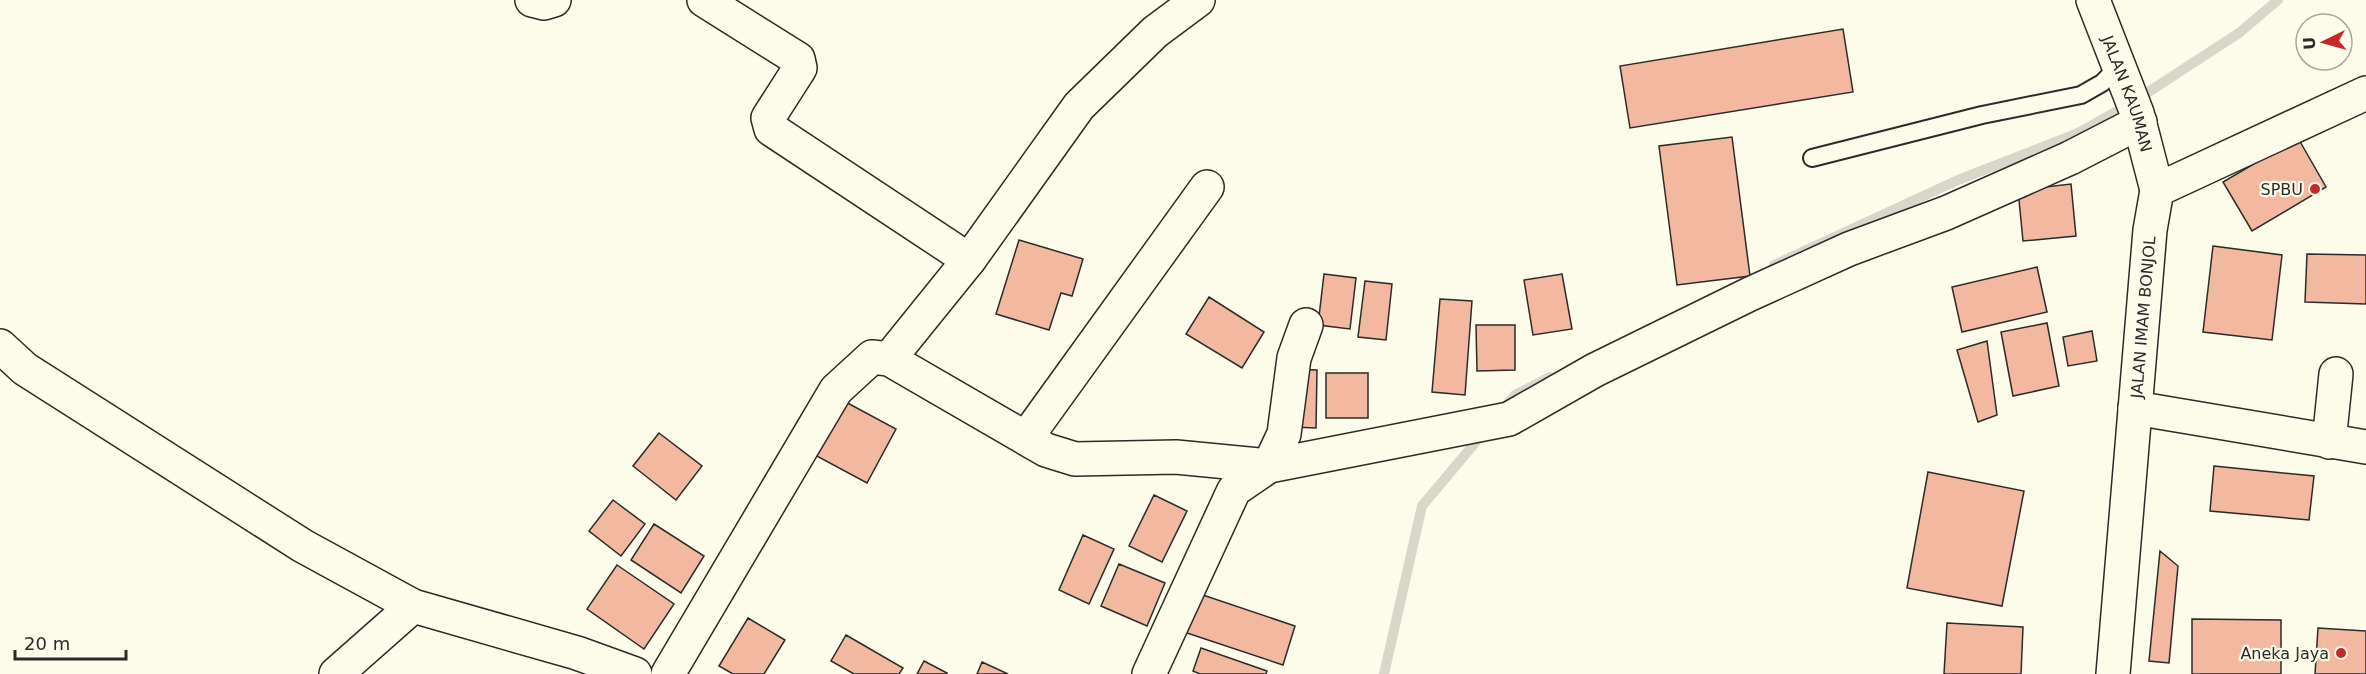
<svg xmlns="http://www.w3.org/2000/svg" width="2366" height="674" font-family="'DejaVu Sans',sans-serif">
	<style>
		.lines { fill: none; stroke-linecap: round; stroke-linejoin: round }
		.stream { stroke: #d8d7c9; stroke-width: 10 }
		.building { fill: #f2b8a0; stroke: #2b2b2b; stroke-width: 1.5 }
		.lane-casing { stroke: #2b2b2b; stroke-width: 20 }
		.street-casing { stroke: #2b2b2b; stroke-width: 36 }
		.secondary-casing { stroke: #2b2b2b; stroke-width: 36 }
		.lane { stroke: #fdfbea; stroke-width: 16 }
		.street { stroke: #fdfbea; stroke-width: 33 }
		.secondary { stroke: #fdfbea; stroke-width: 33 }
		.poi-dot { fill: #c62828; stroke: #fdfbea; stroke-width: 2 }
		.labels { text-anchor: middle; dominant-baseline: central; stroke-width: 4.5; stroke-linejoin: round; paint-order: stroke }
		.street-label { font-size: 16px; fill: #2b2b2b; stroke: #fdfbea }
		.poi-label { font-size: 16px; fill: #2b2b2b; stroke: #fdfbea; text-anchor: end }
	</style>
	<rect width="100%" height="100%" fill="#fdfbea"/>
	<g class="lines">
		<!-- stream -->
		<path class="stream" d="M 1774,265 L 1958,180 L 2076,134 L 2133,102 L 2239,33 L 2278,0
			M 1504,408 L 1515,395 L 1550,377
			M 1384,674 L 1422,506 L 1485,431"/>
	</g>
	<!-- building -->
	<path class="building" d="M 1843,29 L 1853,92 L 1630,128 L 1620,66 Z
		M 1732,137 L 1750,276 L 1677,285 L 1659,146 Z
		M 2298,138 L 2326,187 L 2252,231 L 2223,182 Z
		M 2071,184 L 2076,236 L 2023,241 L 2018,190 Z
		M 1019,240 L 1083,259 L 1072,296 L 1061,293 L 1049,330 L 996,314 Z
		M 2213,246 L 2282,255 L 2272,340 L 2203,332 Z
		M 2307,254 L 2366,255 L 2366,304 L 2305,302 Z
		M 2037,267 L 2047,312 L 1962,332 L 1952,287 Z
		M 1324,274 L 1356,278 L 1350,329 L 1318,325 Z
		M 1562,274 L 1572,329 L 1533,335 L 1524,280 Z
		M 1365,281 L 1392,284 L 1386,340 L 1358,337 Z
		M 1209,297 L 1264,332 L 1242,368 L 1186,334 Z
		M 1440,299 L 1472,301 L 1465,395 L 1432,392 Z
		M 2047,323 L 2059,386 L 2013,396 L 2001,332 Z
		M 1476,325 L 1515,325 L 1515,370 L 1477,371 Z
		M 2092,331 L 2097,361 L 2068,366 L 2063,337 Z
		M 1987,341 L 1997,415 L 1978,422 L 1957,350 Z
		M 1294,369 L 1317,370 L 1316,428 L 1293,427 Z
		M 1326,373 L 1368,373 L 1368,418 L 1326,418 Z
		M 842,400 L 896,429 L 867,483 L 813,454 Z
		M 659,433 L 702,466 L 676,500 L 633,466 Z
		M 2214,466 L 2314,476 L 2309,520 L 2210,511 Z
		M 1928,472 L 2024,491 L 2002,606 L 1907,588 Z
		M 1154,495 L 1187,511 L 1162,562 L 1129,546 Z
		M 613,500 L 645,524 L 621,556 L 589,531 Z
		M 654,524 L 704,556 L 681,593 L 631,560 Z
		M 1083,535 L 1114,549 L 1089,604 L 1059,590 Z
		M 2160,551 L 2178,566 L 2169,663 L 2149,661 Z
		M 1119,564 L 1165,583 L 1147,626 L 1101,606 Z
		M 617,565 L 674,604 L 644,649 L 587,609 Z
		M 1191,591 L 1295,626 L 1283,665 L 1178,630 Z
		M 748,618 L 785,640 L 764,674 L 733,674 L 719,666 Z
		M 2192,619 L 2281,620 L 2281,674 L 2192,674 Z
		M 1947,623 L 2023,627 L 2021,674 L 1944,674 Z
		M 2318,628 L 2366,631 L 2366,674 L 2315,674 Z
		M 846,635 L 903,668 L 899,674 L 854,674 L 831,661 Z
		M 1201,648 L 1267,671 L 1266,674 L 1200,674 L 1193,671 Z
		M 924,661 L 947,673 L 947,674 L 917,674 Z
		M 982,662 L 1008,674 L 977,674 Z"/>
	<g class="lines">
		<!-- lane casing -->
		<g class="lane-casing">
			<path id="lane" d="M 1812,158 L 1982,115 L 2081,95 L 2102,83 L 2118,67"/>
		</g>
		<!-- street casing -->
		<g class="street-casing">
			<g id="street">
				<path d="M 532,0 L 544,3 L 554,0"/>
				<path d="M 704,0 L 798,59 L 800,68 L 768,118 L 771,129 L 969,260"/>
				<path id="s1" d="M 2093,0 L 2137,113 L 2157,190"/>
				<path d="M 889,359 L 969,260 L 1079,106 L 1155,32 L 1198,0"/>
				<path d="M 2135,408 L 2366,447"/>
				<path d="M 1026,438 L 1207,187"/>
				<path d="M 2329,442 L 2336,374"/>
				<path d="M 336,674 L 413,606"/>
				<path d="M 668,674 L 836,390 L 872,357 L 889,359 L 1046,450 L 1075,459 L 1176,457 L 1269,466 L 1509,419 L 1595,370 L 1750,294 L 1849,249 L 1946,213 L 2070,158 L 2140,122"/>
				<path d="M 1149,674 L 1234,490 L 1269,466 L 1284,434 L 1294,358 L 1306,325"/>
			</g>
		</g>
		<!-- secondary casing -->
		<g class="secondary-casing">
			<g id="secondary">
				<path d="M 0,346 L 25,369 L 303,546 L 413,606 L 577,653 L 635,674"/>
				<path id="s2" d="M 2113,674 L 2150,230 L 2157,190 L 2366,93"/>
			</g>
		</g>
		<!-- lane -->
		<use href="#lane" class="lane"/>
		<!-- street -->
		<use href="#street" class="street"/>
		<!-- secondary -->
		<use href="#secondary" class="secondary"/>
	</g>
	<!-- markers -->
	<g class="poi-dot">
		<circle cx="2315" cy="189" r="6"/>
		<circle cx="2341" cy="653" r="6"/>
	</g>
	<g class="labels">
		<!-- street labels -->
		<g class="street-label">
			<text stroke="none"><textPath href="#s1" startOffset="100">JALAN KAUMAN</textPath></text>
			<text stroke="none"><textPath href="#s2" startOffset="358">JALAN IMAM BONJOL</textPath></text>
		</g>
		<!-- poi labels -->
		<g class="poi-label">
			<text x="2303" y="189">SPBU</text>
			<text x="2329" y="653">Aneka Jaya</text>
		</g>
	</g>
	<!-- north arrow -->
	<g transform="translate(2324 42) rotate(265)"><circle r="28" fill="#fdfbea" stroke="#a9a89e" stroke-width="1.5"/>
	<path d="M0-4.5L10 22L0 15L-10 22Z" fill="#c62828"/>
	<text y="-9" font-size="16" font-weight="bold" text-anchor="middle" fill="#2b2b2b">U</text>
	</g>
	<!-- scale -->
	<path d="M15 650v9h111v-9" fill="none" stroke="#2b2b2b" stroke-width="3"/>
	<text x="24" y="650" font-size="18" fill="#2b2b2b" stroke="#fdfbea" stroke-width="4.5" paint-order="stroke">20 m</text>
</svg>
